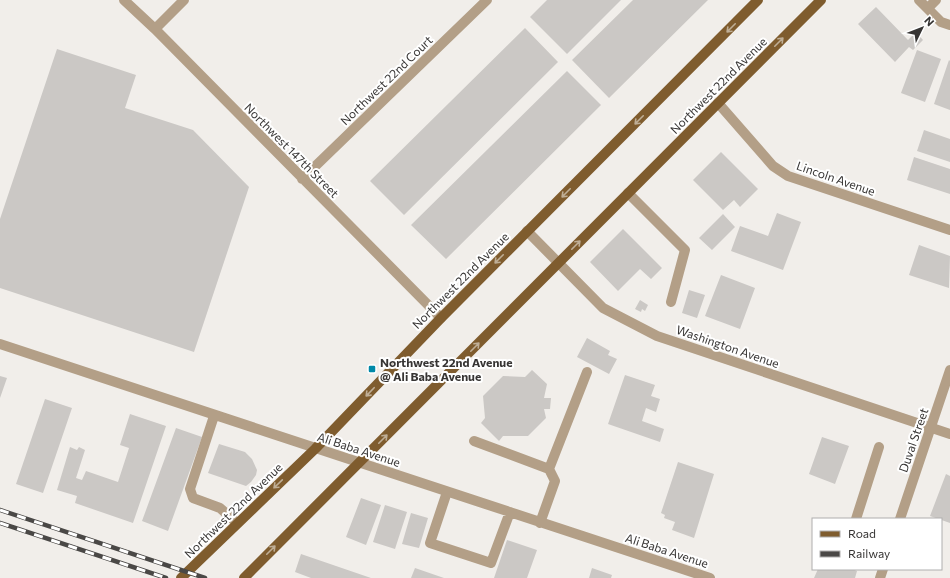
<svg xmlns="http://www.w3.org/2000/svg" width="950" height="578" font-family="Commissioner,sans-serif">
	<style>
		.building { fill: #cbc8c5 }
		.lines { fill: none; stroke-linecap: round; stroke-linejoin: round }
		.minor { stroke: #b39f87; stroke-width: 10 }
		.major { stroke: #7f5c2e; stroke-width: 10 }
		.rail-casing { stroke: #4a4846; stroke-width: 4.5 }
		.rail { stroke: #fff; stroke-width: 3; stroke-dasharray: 9; stroke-linecap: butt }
		.oneway { stroke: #bfae96 }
		.poi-dot { fill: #0089a8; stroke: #fff; stroke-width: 1.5 }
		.labels { text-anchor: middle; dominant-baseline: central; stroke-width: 4; stroke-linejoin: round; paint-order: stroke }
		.street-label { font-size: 12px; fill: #373534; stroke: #fff }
		.poi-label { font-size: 12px; font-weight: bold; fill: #373534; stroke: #fff; text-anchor: start }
	</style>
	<rect width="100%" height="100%" fill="#f1eeea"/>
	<!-- building -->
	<path class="building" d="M 547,0 L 621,0 L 567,54 L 530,17 Z
		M 633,0 L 708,0 L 609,98 L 572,60 Z
		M 876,7 L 908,40 L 916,32 L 923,40 L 913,50 L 909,47 L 895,62 L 858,24 Z
		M 525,28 L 558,62 L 404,215 L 370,181 Z
		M 57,49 L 136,75 L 125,108 L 193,130 L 249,187 L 194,352 L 0,288 L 0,219 Z
		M 917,50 L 941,59 L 925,102 L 901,93 Z
		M 949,60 L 950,61 L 950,110 L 934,104 Z
		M 567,71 L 601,105 L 446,259 L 411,225 Z
		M 924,130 L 950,139 L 950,162 L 917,151 Z
		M 721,152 L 758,189 L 740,207 L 734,200 L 723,210 L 693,180 Z
		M 914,157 L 950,169 L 950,194 L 907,180 Z
		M 777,213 L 801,222 L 783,270 L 731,251 L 740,226 L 768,236 Z
		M 723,214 L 735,227 L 712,250 L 699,238 Z
		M 623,229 L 662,268 L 651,279 L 640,269 L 618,291 L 590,262 Z
		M 919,245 L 950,256 L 949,288 L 909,275 Z
		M 721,275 L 755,288 L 740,329 L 705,316 Z
		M 689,290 L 705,295 L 697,318 L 682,313 Z
		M 640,300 L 648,305 L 645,311 L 642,309 L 641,312 L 635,309 Z
		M 587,338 L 610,351 L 608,355 L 617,359 L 609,374 L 577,357 Z
		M 532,370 L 547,384 L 544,398 L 551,398 L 550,409 L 544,409 L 546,418 L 528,436 L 503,436 L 499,441 L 481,423 L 485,418 L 483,396 L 503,376 L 525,377 Z
		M 625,375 L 655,385 L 651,396 L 660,399 L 656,412 L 646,408 L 642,421 L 664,429 L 660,442 L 608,424 Z
		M 0,376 L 7,378 L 0,398 Z
		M 45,399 L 72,408 L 43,493 L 16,484 Z
		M 130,414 L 166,426 L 133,523 L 75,503 L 77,496 L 57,490 L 70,447 L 77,450 L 79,447 L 85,450 L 76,478 L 82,480 L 86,471 L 118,482 L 129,448 L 120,445 Z
		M 176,428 L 202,437 L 168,531 L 142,521 Z
		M 822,437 L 849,446 L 835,484 L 809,474 Z
		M 219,444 L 245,452 L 252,459 L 257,470 L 256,475 L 251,482 L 246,486 L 208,473 Z
		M 678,462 L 714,474 L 694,538 L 672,530 L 675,522 L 664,518 L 665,515 L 661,513 Z
		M 946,474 L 950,476 L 950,523 L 930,516 Z
		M 361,498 L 381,505 L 366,545 L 346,537 Z
		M 385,505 L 407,512 L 395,549 L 373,542 Z
		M 411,513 L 428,518 L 419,548 L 402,544 Z
		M 507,540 L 537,550 L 527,578 L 494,578 Z
		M 301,554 L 371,578 L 311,578 L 295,572 Z
		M 415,568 L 444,578 L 411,578 Z
		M 592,568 L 612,575 L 611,578 L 589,578 Z
		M 818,569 L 852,569 L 857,571 L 855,578 L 814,578 Z"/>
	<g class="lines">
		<!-- minor -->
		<path class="minor" d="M 124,0 L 155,29 L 441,318
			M 919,0 L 941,22 L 950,25
			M 928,8 L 936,0
			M 155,29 L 184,0
			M 718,103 L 773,166 L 788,176 L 950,230
			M 302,179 L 487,0
			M 628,193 L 685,250 L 671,302
			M 527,231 L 603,308 L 657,336 L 950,434
			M 0,344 L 710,578
			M 214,416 L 190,489 L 193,498 L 220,508 L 237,523
			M 474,441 L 549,469 L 587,372
			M 447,492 L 430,543 L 491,563 L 510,512
			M 856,519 L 879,447
			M 900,519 L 950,370
			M 540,523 L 555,481 L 549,469
			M 880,578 L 883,569"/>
		<!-- major -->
		<path class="major" d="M 181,578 L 315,449 L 441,318 L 758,0
			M 244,578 L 821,0"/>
		<!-- rail casing -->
		<g class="rail-casing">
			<path id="rail" d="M 0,510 L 205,578
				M 0,523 L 166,578"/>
		</g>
		<!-- rail -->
		<use href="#rail" class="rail"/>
	</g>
	<!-- one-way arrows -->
	<defs><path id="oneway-shaft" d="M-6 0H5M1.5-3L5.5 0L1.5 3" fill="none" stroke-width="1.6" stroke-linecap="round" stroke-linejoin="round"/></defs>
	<g class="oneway">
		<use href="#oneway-shaft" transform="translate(731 28) rotate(135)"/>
		<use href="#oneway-shaft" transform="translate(779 42) rotate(-45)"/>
		<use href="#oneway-shaft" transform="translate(639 120) rotate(135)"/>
		<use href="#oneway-shaft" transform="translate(566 193) rotate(135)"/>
		<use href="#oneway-shaft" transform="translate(576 245) rotate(-45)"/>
		<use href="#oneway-shaft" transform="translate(499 259) rotate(135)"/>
		<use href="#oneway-shaft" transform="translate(475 347) rotate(-45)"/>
		<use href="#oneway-shaft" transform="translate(370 392) rotate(134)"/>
		<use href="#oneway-shaft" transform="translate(383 439) rotate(-45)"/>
		<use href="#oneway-shaft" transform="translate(278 484) rotate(136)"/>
		<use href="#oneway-shaft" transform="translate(271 550) rotate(-45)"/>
	</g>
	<!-- markers -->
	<rect class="poi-dot" x="368" y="365" width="8" height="8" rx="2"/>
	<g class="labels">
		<!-- street labels -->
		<g class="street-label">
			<text transform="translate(386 80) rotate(-44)">Northwest 22nd Court</text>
			<text transform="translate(718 85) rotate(-45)">Northwest 22nd Avenue</text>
			<text transform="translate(292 150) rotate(45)">Northwest 147th Street</text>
			<text transform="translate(836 178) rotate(19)">Lincoln Avenue</text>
			<text transform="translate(460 280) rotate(-45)">Northwest 22nd Avenue</text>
			<text transform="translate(728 346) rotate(19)">Washington Avenue</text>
			<text transform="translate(913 440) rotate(-71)">Duval Street</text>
			<text transform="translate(359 449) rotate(18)">Ali Baba Avenue</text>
			<text transform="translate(233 510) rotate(-44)">Northwest 22nd Avenue</text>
			<text transform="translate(667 550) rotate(18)">Ali Baba Avenue</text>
		</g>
		<!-- poi labels -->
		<g class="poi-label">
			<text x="380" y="362">Northwest 22nd Avenue<tspan x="380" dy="14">@ Ali Baba Avenue</tspan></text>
		</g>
	</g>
	<!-- legend -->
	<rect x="812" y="518" width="130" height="52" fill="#ffffff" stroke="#afaeae"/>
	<rect x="820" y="531" width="20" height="6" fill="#7f5c2e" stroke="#afaeae"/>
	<text x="848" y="538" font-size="12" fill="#373534">Road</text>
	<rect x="820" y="551" width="20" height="6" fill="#4a4846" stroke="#afaeae"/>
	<text x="848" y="558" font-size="12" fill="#373534">Railway</text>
	<!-- north arrow -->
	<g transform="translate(922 28) rotate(47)" stroke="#ffffff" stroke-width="3" paint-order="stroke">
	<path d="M0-3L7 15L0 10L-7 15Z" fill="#373534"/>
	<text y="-6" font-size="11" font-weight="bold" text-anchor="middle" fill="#373534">N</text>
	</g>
</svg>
